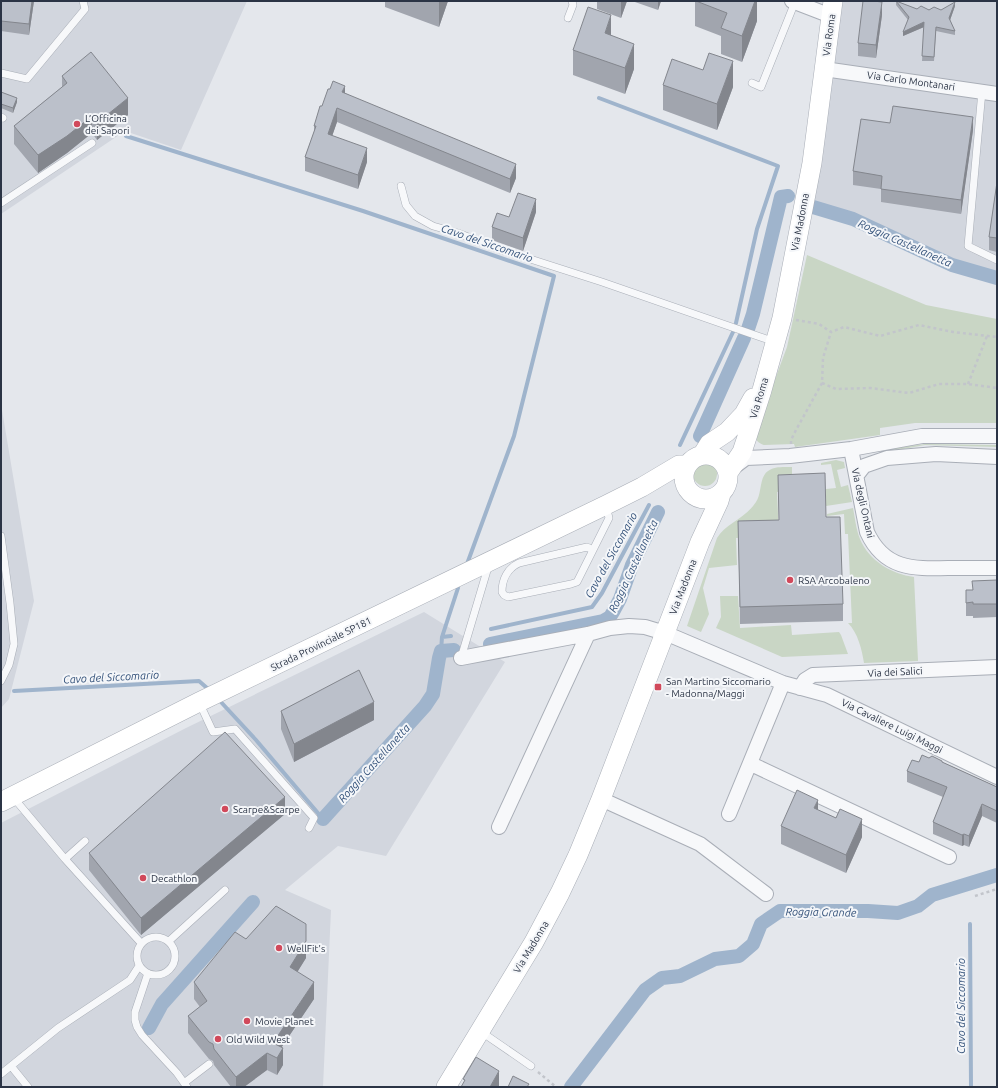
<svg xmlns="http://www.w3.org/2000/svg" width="998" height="1088" font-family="Ubuntu,sans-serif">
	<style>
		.built { fill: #d2d6de }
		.green { fill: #c9d6c5 }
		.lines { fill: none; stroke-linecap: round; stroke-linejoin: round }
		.stream { stroke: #9fb4cc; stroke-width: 4 }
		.canal { stroke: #9fb4cc; stroke-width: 14 }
		.lane-casing { stroke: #a9aeb7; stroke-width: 8 }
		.street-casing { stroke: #a9aeb7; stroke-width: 16 }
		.secondary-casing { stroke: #a9aeb7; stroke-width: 20 }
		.path { stroke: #c2c5cb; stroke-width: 2.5; stroke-dasharray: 3 3; stroke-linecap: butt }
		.lane { stroke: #f7f8fa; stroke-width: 7 }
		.street { stroke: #f7f8fa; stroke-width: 14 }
		.secondary { stroke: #fff; stroke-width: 19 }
		.wall { fill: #a1a5ae }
		.shaded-wall { fill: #83868d }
		.building { fill: #bbc0ca; stroke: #83868d }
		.poi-dot { fill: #d1495b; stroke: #f4f6f9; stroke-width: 1.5 }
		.labels { text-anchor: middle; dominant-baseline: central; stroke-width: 4; stroke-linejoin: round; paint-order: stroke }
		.street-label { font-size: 10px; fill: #2b3445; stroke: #f4f6f9 }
		.poi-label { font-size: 10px; fill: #2b3445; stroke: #f4f6f9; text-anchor: start }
		.water-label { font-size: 11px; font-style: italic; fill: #34527a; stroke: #f4f6f9 }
	</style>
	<rect width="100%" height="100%" fill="#e4e7ec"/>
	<!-- built -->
	<path class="built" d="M 1,1 L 247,1 L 181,150 L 125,131 L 1,214 Z
		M 841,1 L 997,1 L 997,274 L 952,261 L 814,201 Z
		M 1,404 L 34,601 L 9,699 L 1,708 Z
		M 424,612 L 505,662 L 386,856 L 338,846 L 285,890 L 331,910 L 323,1087 L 1,1087 L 1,823 L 186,728 Z"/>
	<!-- green -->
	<path class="green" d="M 807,255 L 926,305 L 997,319 L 997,423 L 915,423 L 880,428 L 880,435 L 795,447 L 794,444 L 764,445 C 758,443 755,440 755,433 L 787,347 Z
		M 925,444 L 997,445 L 997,447 L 925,445 L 886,452 L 885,449 Z
		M 836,460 L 844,462 L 845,468 L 837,470 L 841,487 L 848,485 L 852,502 L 826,506 L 826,489 L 836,488 L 831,464 L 821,465 L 821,463 Z
		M693 474a12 12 0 1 1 24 0a12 12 0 1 1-24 0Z
		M 792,467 L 792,490 L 777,492 L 779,536 L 736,538 L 737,565 L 709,568 L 703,588 L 709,614 L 701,632 L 687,626 L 717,538 C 726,523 745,519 756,502 C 762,494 759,477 768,471 C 774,466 784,467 792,467 Z
		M 853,508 C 855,518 856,529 860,539 C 869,561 892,574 914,577 L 918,661 L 864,663 C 862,650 858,633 848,623 L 852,623 L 848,534 L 845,534 L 844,514 L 827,516 L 827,514 Z
		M 720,596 L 738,596 L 740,628 L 791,625 L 792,635 L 839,632 L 841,635 L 848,654 L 782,657 L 716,628 L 721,617 Z"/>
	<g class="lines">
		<!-- stream -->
		<path class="stream" d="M 599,98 L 778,166 L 757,229 L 736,323
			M 126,136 L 363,211 L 554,276 L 514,436 L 467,564
			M 680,445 L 733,332
			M 491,629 L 592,607 L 602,593 L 649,505
			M 442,637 L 451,636
			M 441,651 L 442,637 L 458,588
			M 14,691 L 199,681 L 207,688
			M 220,701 L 256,740 L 323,819
			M 970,924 L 971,1087"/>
		<!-- canal -->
		<path class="canal" d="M 813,207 L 853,219 L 952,265 L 997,278
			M 748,329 L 753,314 L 781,197 L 788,196
			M 700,436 L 744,338
			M 490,644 L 603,621 L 610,617 L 613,612 L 620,599 L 632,565 L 658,512
			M 323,819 L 425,706 L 433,694 L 439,658 L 441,651 L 454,650
			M 149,1028 L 162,1004 L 253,902
			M 571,1087 L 645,990 L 662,978 L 680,976 L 715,959 L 739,956 L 753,944 L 761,924 L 780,911 L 868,911 L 898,913 L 918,906 L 932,895 L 997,875"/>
		<!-- lane casing -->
		<g class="lane-casing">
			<path id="lane" d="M 568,18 L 573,5 L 572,1
				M 1,73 L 27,79 L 85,9 L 83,1
				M 752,83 L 761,87 L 795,2
				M 982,91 L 968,246 L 997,260
				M 1,117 L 3,118
				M 401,186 L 406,205 L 415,216 L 433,226 L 458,233 L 502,250 L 602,282 L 775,342
				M 1,203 L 92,143
				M 1,536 L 10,603 L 14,644 L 9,665 L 1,681
				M 593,550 L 587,547 L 519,563 C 508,568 502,579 502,592 L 504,595 L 508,597 L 571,584 L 577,582 L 609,518 L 606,506
				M 461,658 L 489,564
				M 199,702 L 213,732 L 235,729 L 314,818 L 309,828
				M 13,797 L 65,859 L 141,943
				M 65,859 L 85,841
				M137 956a19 19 0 1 1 38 0a19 19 0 1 1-38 0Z
				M 169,941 L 225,890
				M 148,973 L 135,1012 L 135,1020 L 137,1027 L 142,1035 L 177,1073 L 187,1087
				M 480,1031 L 531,1066
				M 11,1066 L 28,1087
				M 1,1074 L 58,1028 L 130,980 L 139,966
				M 184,1083 L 209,1064"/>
		</g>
		<!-- street casing -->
		<g class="street-casing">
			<path id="street" d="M 792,1 L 831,16
				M 824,69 L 997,94
				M 851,449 L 867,532 C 884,569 912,569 948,568 C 964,568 981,568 997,568
				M 734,467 L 746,458 L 790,456 L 851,449 L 922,436 L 997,436
				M 857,475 L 864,466 L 887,458 L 936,454 L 997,457
				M 461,658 L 588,634 L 610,628 L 629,626 L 645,627 L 665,633 L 783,683 L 827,695 L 997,777
				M 800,688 L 805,680 L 813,675 L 997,667
				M 751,764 L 949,857
				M 601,799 L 700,844 L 766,894
				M 729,814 L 783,683
				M 499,827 L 588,634"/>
		</g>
		<!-- secondary casing -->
		<g class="secondary-casing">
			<path id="secondary" d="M684 477a22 22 0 1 1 44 0a22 22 0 1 1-44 0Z
				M 702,455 L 709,444 L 727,432 L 744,414 L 753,398
				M 728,473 L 742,452 L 748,434 L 762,390 L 782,318 L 812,163 L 833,1
				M 1,802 L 199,702 L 606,505 L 642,487 L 679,465 L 687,465
				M 446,1087 L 534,942 L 560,893 L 578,855 L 601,799 L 700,542 L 719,501 L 721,494"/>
		</g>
		<!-- path -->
		<path class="path" d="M 796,320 L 819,324 L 831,332 L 844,327 L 880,336 L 919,325 L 953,332 L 997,337
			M 822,383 L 836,389 L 870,388 L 909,393 L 939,384 L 968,384 L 997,388
			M 968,384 L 987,336
			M 791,444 L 791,440 L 796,430 L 822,383 L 823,358 L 831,332
			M 975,896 L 997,889
			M 538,1072 L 556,1087"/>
		<!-- lane -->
		<use href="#lane" class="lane"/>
		<!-- street -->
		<use href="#street" class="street"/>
		<!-- secondary -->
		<use href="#secondary" class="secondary"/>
	</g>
	<!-- wall -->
	<path class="wall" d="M 1,1 L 34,1 L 29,35 L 1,31 Z
		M 385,1 L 448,1 L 439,27 L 385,7 Z
		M 597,1 L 627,1 L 621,18 L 597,9 Z
		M 632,1 L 661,1 L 658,10 Z
		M 695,1 L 757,1 L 757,21 L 742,62 L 721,54 L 721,36 L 695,26 Z
		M 896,1 L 917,9 L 941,10 L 955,6 L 950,20 L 955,31 L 955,35 L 936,31 L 934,61 L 922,61 L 924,27 L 903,36 L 908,20 L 896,5 Z
		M 882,15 L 876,58 L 858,56 L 858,43 Z
		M 573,50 L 634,69 L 625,94 L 573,75 Z
		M 62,76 L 128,115 L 97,140 L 92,133 L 67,153 L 38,173 L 14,144 L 14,126 L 62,87 Z
		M 663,85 L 733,87 L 717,130 L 663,110 Z
		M 1,92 L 17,102 L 13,113 L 1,108 Z
		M 345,93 L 516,178 L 510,193 L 337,122 L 332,136 L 367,162 L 358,189 L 305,171 L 305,157 L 314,132 L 314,126 L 322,106 Z
		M 890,123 L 973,130 L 961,214 L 881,202 L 881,189 L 853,185 L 853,171 Z
		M 997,182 L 997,252 L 989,250 L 989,237 Z
		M 536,212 L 523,251 L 492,240 L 492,227 L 509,217 Z
		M 778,475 L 826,517 L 843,604 L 843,621 L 740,624 L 738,521 L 779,520 Z
		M 997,580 L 997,617 L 973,618 L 973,616 L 966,616 L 966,590 L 972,590 Z
		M 281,711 L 374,720 L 294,762 L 281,729 Z
		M 919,762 L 942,762 L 997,787 L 997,823 L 982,816 L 969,847 L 964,845 L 962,846 L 933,834 L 933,822 L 943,797 L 907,782 L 907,771 Z
		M 818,810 L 836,818 L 862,837 L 846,873 L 781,844 L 781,826 Z
		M 285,814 L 141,935 L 89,870 L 89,853 Z
		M 246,939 L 306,958 L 297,972 L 314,999 L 281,1048 L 283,1065 L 277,1075 L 267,1070 L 244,1087 L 231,1087 L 214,1065 L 213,1061 L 209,1059 L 188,1033 L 188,1016 L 200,1007 L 194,999 L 194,982 Z"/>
	<!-- shaded-wall -->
	<path class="shaded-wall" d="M 32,1 L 34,1 L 29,35 L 29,24 Z
		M 439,1 L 448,1 L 439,27 Z
		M 621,1 L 627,1 L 621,18 Z
		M 658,1 L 661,1 L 658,10 Z
		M 755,1 L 757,1 L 757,21 L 742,62 L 742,36 Z
		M 882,2 L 882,15 L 876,58 L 876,45 Z
		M 955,2 L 955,6 L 949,23 L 949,18 Z
		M 611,15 L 611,41 L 605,33 Z
		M 924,22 L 924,27 L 903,36 L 903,32 Z
		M 634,44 L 634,69 L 625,94 L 625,68 Z
		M 733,61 L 733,87 L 717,130 L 717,104 Z
		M 345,86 L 345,100 L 342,92 Z
		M 17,98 L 17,102 L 13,113 L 13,108 Z
		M 128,98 L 128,115 L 97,140 L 97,123 Z
		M 337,108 L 337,122 L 328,148 L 328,134 Z
		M 92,116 L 92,133 L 67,153 L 38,173 L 38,155 Z
		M 973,117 L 973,130 L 961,214 L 961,200 Z
		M 367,148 L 367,162 L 358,189 L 358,175 Z
		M 516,164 L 516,178 L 510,193 L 510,179 Z
		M 536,199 L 536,212 L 523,251 L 523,238 Z
		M 374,702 L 374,720 L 294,762 L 294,744 Z
		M 285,797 L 285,814 L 141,935 L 141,918 Z
		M 818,800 L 818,817 L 814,808 Z
		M 982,804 L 982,816 L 969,847 L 969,836 Z
		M 862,819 L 862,837 L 846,873 L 846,855 Z
		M 964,834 L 964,845 L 962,846 L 962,835 Z
		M 306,941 L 306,958 L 290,984 L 290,967 Z
		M 314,982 L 314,999 L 275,1057 L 273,1043 Z
		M 283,1048 L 283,1065 L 277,1075 L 277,1058 Z
		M 267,1053 L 267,1070 L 244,1087 L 236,1087 L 236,1077 Z
		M 499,1071 L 499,1087 L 490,1087 Z"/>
	<!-- building -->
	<path class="building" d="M 1,1 L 32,1 L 29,24 L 1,21 Z
		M 696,1 L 755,1 L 742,36 L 721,28 L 727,13 Z
		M 863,1 L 873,1 L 882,2 L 876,45 L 858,43 Z
		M 896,1 L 917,9 L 921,6 L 929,10 L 934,7 L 941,10 L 955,2 L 949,18 L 955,31 L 936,27 L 934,57 L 922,56 L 924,22 L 903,32 L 909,17 Z
		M 588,7 L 611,15 L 605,33 L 634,44 L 625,68 L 573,50 Z
		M 91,52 L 128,98 L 97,123 L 92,116 L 67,136 L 38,155 L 14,126 L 67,83 L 62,76 Z
		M 709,53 L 733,61 L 717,104 L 663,85 L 672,59 L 703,70 Z
		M 333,81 L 345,86 L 342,92 L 516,164 L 510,179 L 337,108 L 328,134 L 367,148 L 358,175 L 305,157 L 316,126 L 314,126 L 320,106 L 322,106 L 328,89 L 330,89 Z
		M 1,92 L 17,98 L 13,108 L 1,104 Z
		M 893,106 L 973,117 L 961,200 L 881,189 L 882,176 L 853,171 L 861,119 L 890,123 Z
		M 997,182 L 997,238 L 989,237 Z
		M 518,193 L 536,199 L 523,238 L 492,227 L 497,213 L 509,217 Z
		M 825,473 L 826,517 L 840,517 L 843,604 L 740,607 L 738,521 L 779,520 L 778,475 Z
		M 997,580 L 997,604 L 973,604 L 973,602 L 966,603 L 966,590 L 973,590 L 972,581 Z
		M 359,670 L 374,702 L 294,744 L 281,711 Z
		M 225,732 L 285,797 L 141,918 L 89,853 Z
		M 922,755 L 929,758 L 932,756 L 942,761 L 942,762 L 997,787 L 997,811 L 982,804 L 969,836 L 964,834 L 962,835 L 933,822 L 947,787 L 907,771 L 912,760 L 919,762 Z
		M 797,790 L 818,800 L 814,808 L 836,818 L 840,809 L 862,819 L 846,855 L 781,826 Z
		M 276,906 L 306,924 L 306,941 L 290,967 L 314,982 L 273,1043 L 283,1048 L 277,1058 L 267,1053 L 236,1077 L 214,1049 L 213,1044 L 209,1042 L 188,1016 L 207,1001 L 194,982 L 235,932 L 246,939 Z
		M 476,1057 L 499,1071 L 490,1087 L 461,1087 L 465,1080 L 463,1079 Z
		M 513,1076 L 529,1084 L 527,1087 L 508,1087 Z"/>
	<!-- markers -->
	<g class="poi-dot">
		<circle cx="77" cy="124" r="4"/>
		<circle cx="790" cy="580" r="4"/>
		<rect x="654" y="683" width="8" height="8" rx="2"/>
		<circle cx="225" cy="809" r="4"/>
		<circle cx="143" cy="878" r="4"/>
		<circle cx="279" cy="948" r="4"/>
		<circle cx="247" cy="1021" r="4"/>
		<circle cx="218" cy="1039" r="4"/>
	</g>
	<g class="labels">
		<!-- street labels -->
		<g class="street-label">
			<text transform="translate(829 35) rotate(-82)">Via Roma</text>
			<text transform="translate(911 81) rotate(8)">Via Carlo Montanari</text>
			<text transform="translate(800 222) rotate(-79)">Via Madonna</text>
			<text transform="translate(759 398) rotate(-73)">Via Roma</text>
			<text transform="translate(863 503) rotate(77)">Via degli Ontani</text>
			<text transform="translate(683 587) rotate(-69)">Via Madonna</text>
			<text transform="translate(321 644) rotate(-26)">Strada Provinciale SP181</text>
			<text transform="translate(895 672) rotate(-3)">Via dei Salici</text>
			<text transform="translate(892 726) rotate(26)">Via Cavaliere Luigi Maggi</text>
			<text transform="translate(531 947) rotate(-59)">Via Madonna</text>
		</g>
		<!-- poi labels -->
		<g class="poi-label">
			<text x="85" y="118">L’Officina<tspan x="85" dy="12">dei Sapori</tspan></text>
			<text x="798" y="580">RSA Arcobaleno</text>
			<text x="666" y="681">San Martino Siccomario<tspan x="666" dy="12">- Madonna/Maggi</tspan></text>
			<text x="233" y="809">Scarpe&amp;Scarpe</text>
			<text x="151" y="878">Decathlon</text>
			<text x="287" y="948">WellFit's</text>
			<text x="255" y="1021">Movie Planet</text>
			<text x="226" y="1039">Old Wild West</text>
		</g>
		<!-- water labels -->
		<g class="water-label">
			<text transform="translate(487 243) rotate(19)">Cavo del Siccomario</text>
			<text transform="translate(905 243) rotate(24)">Roggia Castellanetta</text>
			<text transform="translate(611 555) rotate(-61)">Cavo del Siccomario</text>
			<text transform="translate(633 566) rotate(-65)">Roggia Castellanetta</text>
			<text transform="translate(111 677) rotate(-3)">Cavo del Siccomario</text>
			<text transform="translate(374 763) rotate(-48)">Roggia Castellanetta</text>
			<text transform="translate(821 912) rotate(1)">Roggia Grande</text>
			<text transform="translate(961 1006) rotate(-90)">Cavo del Siccomario</text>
		</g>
	</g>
	<!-- border -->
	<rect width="998" height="1088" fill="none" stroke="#2b3445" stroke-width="4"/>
</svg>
